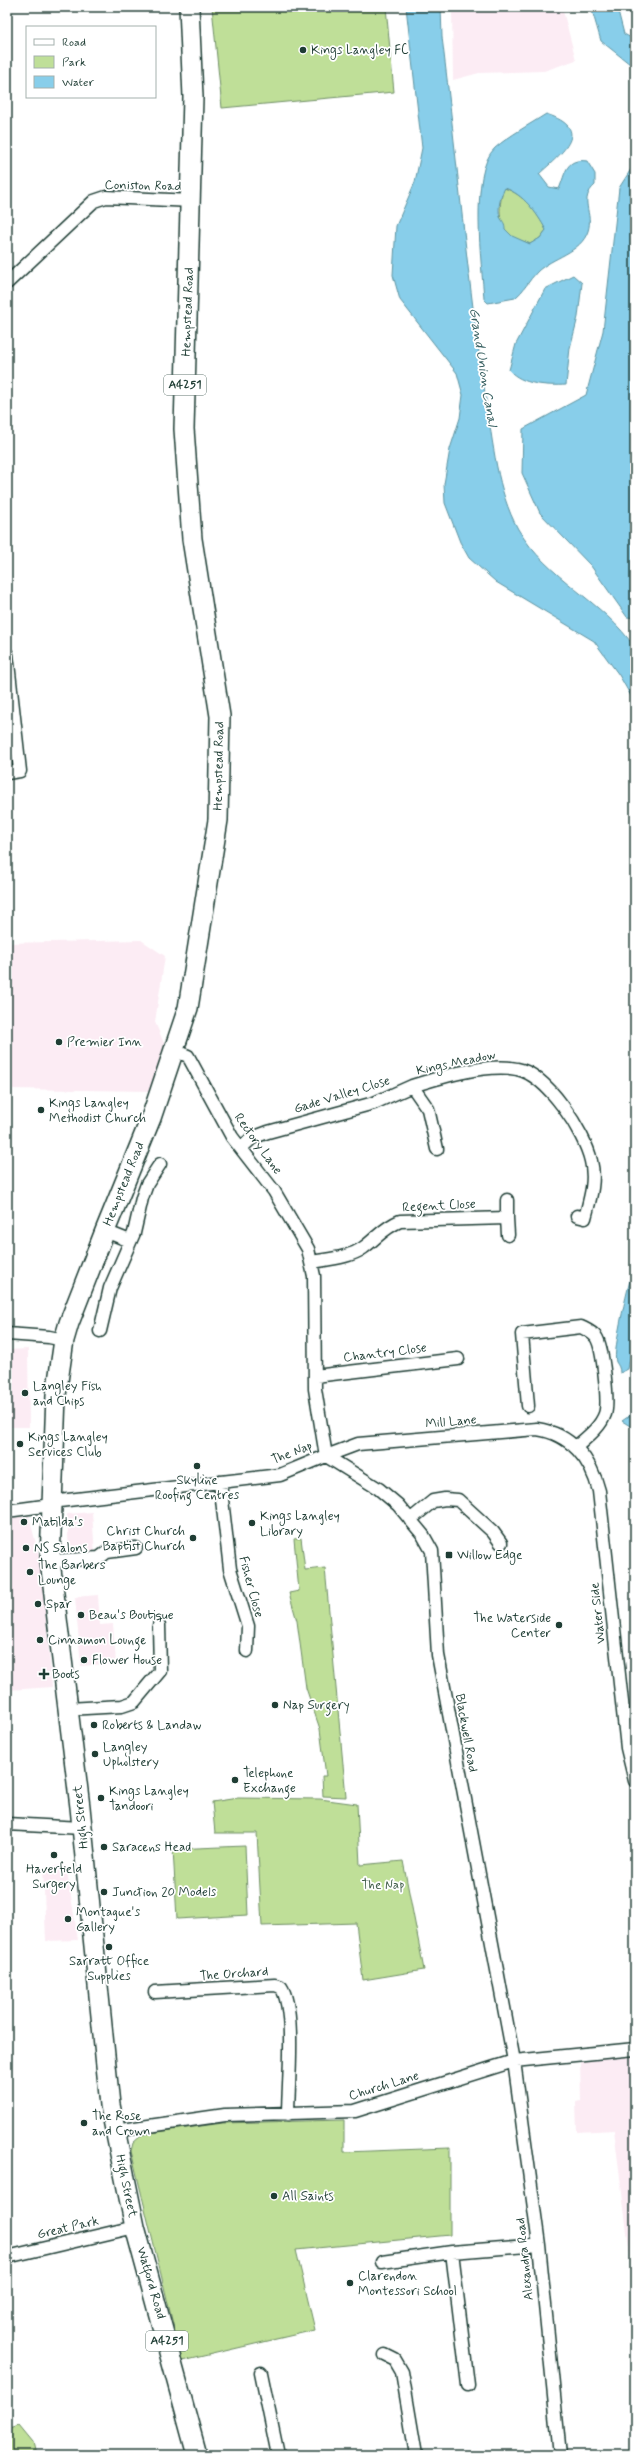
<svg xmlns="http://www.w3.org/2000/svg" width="642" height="2462" font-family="Mynerve,sans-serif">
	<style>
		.built { fill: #fcecf4 }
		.green { fill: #bfdf98; stroke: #6f8e66 }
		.water { fill: #88ceea; stroke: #5e94a1; fill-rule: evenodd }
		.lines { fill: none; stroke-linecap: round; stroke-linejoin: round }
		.minor-casing { stroke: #1f3d34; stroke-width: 15 }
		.primary-casing { stroke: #1f3d34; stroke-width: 22 }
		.minor { stroke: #fff; stroke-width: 12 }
		.primary { stroke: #fff; stroke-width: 19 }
		.poi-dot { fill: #1f3d34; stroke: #fff; stroke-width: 1.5 }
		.labels { text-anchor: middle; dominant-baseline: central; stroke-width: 3.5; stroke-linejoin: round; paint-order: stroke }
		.shield { fill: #fff; stroke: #627771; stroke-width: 1 }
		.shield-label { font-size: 12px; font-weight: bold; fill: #1f3d34 }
		.poi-label { font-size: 13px; fill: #1f3d34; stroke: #fff; text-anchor: start }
		.street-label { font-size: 13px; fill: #1f3d34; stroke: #fff }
		.park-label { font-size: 13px; fill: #3f5d48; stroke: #fff }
		.water-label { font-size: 14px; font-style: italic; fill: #396162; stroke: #fff }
	</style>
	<rect width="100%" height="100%" fill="#fff"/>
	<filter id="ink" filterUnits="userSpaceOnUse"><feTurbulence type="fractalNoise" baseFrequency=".025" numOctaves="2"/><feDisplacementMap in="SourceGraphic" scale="8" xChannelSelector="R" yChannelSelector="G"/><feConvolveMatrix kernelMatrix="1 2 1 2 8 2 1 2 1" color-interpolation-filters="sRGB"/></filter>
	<g filter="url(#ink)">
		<!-- built -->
		<path class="built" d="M 452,7 L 562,7 L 576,60 L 544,71 L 479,73 L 453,80 Z
			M 141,940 L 165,956 L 155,1022 L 166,1048 L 153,1091 L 7,1089 L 7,943 Z
			M 28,1349 L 29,1427 L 7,1427 L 7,1350 Z
			M 92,1512 L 95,1554 L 69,1556 L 67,1514 Z
			M 29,1516 L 41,1564 L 52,1687 L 9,1690 L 7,1518 Z
			M 98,1595 L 100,1625 L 113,1624 L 116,1663 L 81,1666 L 75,1597 Z
			M 66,1865 L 78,1940 L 46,1941 L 43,1867 Z
			M 635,2056 L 635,2295 L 614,2130 L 577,2132 L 576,2102 L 581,2101 L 580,2061 Z"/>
		<!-- green -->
		<path class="green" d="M 212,7 L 386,7 L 394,92 L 222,108 Z
			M 504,188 C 523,194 537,212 546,230 L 540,238 L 530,244 C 524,241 518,240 512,237 C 496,226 499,203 504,188 Z
			M 301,1538 L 305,1570 L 325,1568 L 346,1797 L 323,1796 L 322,1776 L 326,1776 L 320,1729 L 306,1688 L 297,1621 L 289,1593 L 299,1591 L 294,1539 Z
			M 238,1798 L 320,1799 L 357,1804 L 360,1865 L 403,1861 L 424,1970 L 363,1980 L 356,1923 L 262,1926 L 257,1833 L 215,1833 L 212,1802 Z
			M 245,1846 L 248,1915 L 177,1919 L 173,1849 Z
			M 344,2120 L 344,2152 L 450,2148 L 450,2235 L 296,2250 L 315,2330 L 182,2361 L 131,2151 L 133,2143 L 143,2134 L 223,2123 Z
			M 19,2425 L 33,2442 L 36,2455 L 7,2455 L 7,2429 Z"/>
		<!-- water -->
		<path class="water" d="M 406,7 L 441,7 L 442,37 C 457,158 467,279 486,400 C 493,442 497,491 518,529 C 547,579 604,601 635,648 L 635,703 L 619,675 L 594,641 L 496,582 L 469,558 L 460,542 L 445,503 L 444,484 L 450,449 L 460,418 L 463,395 L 457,373 L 400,300 L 393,275 L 396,226 L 415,182 L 422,148 Z
			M 591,7 L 617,7 L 624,34 L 635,40 L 635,68 L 601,41 Z
			M 546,114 C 594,129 562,153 539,174 L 549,187 L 559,189 C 566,173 565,158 587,161 L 595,174 L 595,185 C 578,200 594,213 588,231 C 581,253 552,257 537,272 C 529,280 524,291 515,298 L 488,303 L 484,299 C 482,265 469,172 495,148 C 510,135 529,125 546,114 ZM 505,188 C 523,194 537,213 546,230 L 540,238 L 530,244 L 512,236 L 505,229 C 505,223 503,222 500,217 C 497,208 501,195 505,188 Z
			M 635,163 L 635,618 L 627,617 L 591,566 L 540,513 L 522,473 L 523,429 L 586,395 L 603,331 L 619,188 Z
			M 573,275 L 582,283 L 578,317 L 570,348 L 566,385 C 547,386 522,385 509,370 L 516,344 L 545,289 Z
			M 635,1264 L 635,1332 L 628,1369 L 620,1373 C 620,1368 618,1365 616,1362 C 612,1352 630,1276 635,1264 Z
			M 635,1412 L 635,1429 L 622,1421 Z"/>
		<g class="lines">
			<!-- minor casing -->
			<g class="minor-casing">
				<path id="minor" d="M 7,283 L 94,201 L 106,197 L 192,201
					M 7,654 L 20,771 L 7,773
					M 412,1086 C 441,1077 487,1063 517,1069 C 547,1074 585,1133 591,1161 C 596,1181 590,1199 585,1218 L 577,1216
					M 241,1148 L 252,1138 L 268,1132 L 374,1103 L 412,1086 L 428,1109 L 437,1149
					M 507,1218 L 508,1235
					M 105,1231 L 130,1241
					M 312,1262 C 328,1259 349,1258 363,1248 C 377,1238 383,1228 400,1221 L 507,1218 L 507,1200
					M 100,1331 L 110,1288 L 134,1233 L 142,1198 L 147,1184 L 160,1164
					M 7,1334 L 49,1337 L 64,1340
					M 315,1376 L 458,1359
					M 528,1406 L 522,1334 L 581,1327 C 587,1330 592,1332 596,1337 C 603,1347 609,1403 605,1414 C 600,1428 586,1438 576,1447
					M 326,1456 L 379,1489 L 398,1505 L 423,1535 L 432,1551 L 438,1655 L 514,2061 L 539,2245 L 560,2455
					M 326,1456 L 358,1444 L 537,1429 C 571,1434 591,1459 599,1491 L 627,1748 L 635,1781
					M 220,1482 L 230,1569 L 248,1626 L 247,1651
					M 51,1502 L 280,1475 L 326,1456 L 315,1389 L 314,1276 L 308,1249 L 274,1191 L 232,1137 L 188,1056 L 173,1050
					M 7,1511 L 51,1505
					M 410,1520 L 433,1501 L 445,1499 L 458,1500 L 493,1532 L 501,1543
					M 50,1561 L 99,1558 L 107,1552 L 136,1548
					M 68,1709 L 122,1706 L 134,1702 L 160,1671 L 159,1625
					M 7,1824 L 82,1828
					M 155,1992 L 275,1985 L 281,1987 C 296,2009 288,2086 288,2114
					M 114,2131 L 225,2115 L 355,2111 L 514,2061 L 635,2049
					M 452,2252 L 468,2385
					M 7,2257 L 135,2227
					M 382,2262 L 452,2252 L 539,2245
					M 385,2355 L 395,2360 L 402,2372 L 416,2455
					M 261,2373 L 278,2455"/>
			</g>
			<!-- primary casing -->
			<g class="primary-casing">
				<path id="primary" d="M 189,7 L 193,97 L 184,429 L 192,539 L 220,716 L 218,820 L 188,1008 L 151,1118 L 105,1231 L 69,1323 L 64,1340 L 56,1395 L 50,1561 L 80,1807 L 110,2105 L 135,2227 L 197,2455"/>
			</g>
			<!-- minor -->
			<use href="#minor" class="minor"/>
			<!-- primary -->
			<use href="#primary" class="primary"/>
		</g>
	</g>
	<!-- markers -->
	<g class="poi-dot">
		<circle cx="303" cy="50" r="4"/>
		<circle cx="59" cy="1042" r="4"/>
		<circle cx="41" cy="1110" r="4"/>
		<circle cx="25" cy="1393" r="4"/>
		<circle cx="20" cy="1444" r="4"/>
		<circle cx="197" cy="1466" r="4"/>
		<circle cx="24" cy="1522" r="4"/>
		<circle cx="252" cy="1523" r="4"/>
		<circle cx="193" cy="1538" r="4"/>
		<circle cx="26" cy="1548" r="4"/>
		<rect x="445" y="1551" width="8" height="8" rx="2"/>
		<circle cx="30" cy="1572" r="4"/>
		<circle cx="38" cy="1604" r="4"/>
		<circle cx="81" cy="1615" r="4"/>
		<circle cx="559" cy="1625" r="4"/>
		<circle cx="40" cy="1640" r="4"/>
		<circle cx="84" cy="1660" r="4"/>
		<path d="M42 1668h4v4h4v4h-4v4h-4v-4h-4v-4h4z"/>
		<circle cx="275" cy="1705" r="4"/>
		<circle cx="94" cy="1725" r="4"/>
		<circle cx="95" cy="1754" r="4"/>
		<circle cx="235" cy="1780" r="4"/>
		<circle cx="101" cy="1798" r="4"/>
		<circle cx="104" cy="1847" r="4"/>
		<circle cx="54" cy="1855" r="4"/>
		<circle cx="104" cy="1892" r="4"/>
		<circle cx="68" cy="1919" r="4"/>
		<circle cx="109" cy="1947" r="4"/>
		<circle cx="84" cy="2123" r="4"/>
		<circle cx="274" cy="2196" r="4"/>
		<circle cx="350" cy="2283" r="4"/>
	</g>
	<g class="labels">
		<!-- shield labels -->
		<g class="shield">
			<rect x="164" y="375" width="42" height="20" rx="3"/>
			<rect x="146" y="2331" width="42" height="20" rx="3"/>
		</g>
		<g class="shield-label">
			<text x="185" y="385">A4251</text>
			<text x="167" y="2341">A4251</text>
		</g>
		<!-- poi labels -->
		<g class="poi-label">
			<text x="311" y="50">Kings Langley FC</text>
			<text x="67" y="1042">Premier Inn</text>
			<text x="49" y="1103">Kings Langley<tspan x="49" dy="15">Methodist Church</tspan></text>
			<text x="33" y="1386">Langley Fish<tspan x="33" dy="15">and Chips</tspan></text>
			<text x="28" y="1437">Kings Langley<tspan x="28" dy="15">Services Club</tspan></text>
			<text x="197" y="1480" text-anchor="middle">Skyline<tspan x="197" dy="15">Roofing Centres</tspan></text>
			<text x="260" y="1516">Kings Langley<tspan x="260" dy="15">Library</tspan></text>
			<text x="32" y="1522">Matilda's</text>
			<text x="185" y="1531" text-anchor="end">Christ Church<tspan x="185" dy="15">Baptist Church</tspan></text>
			<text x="34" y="1548">NS Salons</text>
			<text x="457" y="1555">Willow Edge</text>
			<text x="38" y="1565">The Barbers<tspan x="38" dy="15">Lounge</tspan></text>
			<text x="46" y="1604">Spar</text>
			<text x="89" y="1615">Beau's Boutique</text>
			<text x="551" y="1618" text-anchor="end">The Waterside<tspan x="551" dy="15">Center</tspan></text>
			<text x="48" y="1640">Cinnamon Lounge</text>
			<text x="92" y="1660">Flower House</text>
			<text x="52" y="1674">Boots</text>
			<text x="283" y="1705">Nap Surgery</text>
			<text x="102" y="1725">Roberts &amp; Landaw</text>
			<text x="103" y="1747">Langley<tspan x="103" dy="15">Upholstery</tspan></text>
			<text x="243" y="1773">Telephone<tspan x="243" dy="15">Exchange</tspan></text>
			<text x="109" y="1791">Kings Langley<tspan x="109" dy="15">Tandoori</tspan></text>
			<text x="112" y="1847">Saracens Head</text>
			<text x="54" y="1869" text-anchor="middle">Haverfield<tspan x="54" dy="15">Surgery</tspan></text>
			<text x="112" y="1892">Junction 20 Models</text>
			<text x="76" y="1912">Montague's<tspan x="76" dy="15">Gallery</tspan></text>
			<text x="109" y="1961" text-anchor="middle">Sarratt Office<tspan x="109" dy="15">Supplies</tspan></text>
			<text x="92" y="2116">The Rose<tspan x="92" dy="15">and Crown</tspan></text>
			<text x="282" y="2196">All Saints</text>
			<text x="358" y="2276">Clarendon<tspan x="358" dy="15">Montessori School</tspan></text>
		</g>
		<!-- street labels -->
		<g class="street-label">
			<text transform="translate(143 186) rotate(1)">Coniston Road</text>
			<text transform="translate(188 312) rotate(-88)">Hempstead Road</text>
			<text transform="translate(219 766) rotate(-89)">Hempstead Road</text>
			<text transform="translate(456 1063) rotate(-12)">Kings Meadow</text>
			<text transform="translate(342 1095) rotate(-17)">Gade Valley Close</text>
			<text transform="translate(258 1144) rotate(54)">Rectory Lane</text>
			<text transform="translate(124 1184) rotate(-68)">Hempstead Road</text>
			<text transform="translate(439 1206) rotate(-3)">Regent Close</text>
			<text transform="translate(385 1353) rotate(-7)">Chantry Close</text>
			<text transform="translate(451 1422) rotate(-5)">Mill Lane</text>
			<text transform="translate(292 1453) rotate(-21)">The Nap</text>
			<text transform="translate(251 1587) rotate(75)">Fisher Close</text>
			<text transform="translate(598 1613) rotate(-96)">Water Side</text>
			<text transform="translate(466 1733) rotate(80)">Blackwell Road</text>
			<text transform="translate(81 1817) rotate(-96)">High Street</text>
			<text transform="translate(234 1974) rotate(-4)">The Orchard</text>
			<text transform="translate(384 2086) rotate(-17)">Church Lane</text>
			<text transform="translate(126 2186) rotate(78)">High Street</text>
			<text transform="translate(68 2228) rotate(-13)">Great Park</text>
			<text transform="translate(525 2259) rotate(-96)">Alexandra Road</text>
			<text transform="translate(151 2283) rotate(74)">Watford Road</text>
		</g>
		<!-- park labels -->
		<g class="park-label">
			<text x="383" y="1885">The Nap</text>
		</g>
		<!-- water labels -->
		<g class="water-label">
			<text transform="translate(483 367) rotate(81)">Grand Union Canal</text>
		</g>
	</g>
	<!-- margin -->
	<rect width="642" height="2462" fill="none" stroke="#fff" stroke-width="24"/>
	<rect x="12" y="12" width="618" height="2438" fill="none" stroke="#1f3d34" stroke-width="1.5" filter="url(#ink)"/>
	<!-- legend -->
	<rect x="26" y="26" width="130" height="72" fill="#ffffff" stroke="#a5b1ae"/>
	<rect x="34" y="39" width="20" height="6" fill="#ffffff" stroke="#a5b1ae"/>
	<text x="62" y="46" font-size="12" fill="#1f3d34">Road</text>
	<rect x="34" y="56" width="20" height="12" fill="#bfdf98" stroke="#a5b1ae"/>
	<text x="62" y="66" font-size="12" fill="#1f3d34">Park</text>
	<rect x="34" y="76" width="20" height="12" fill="#88ceea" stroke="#a5b1ae"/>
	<text x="62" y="86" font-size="12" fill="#1f3d34">Water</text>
</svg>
